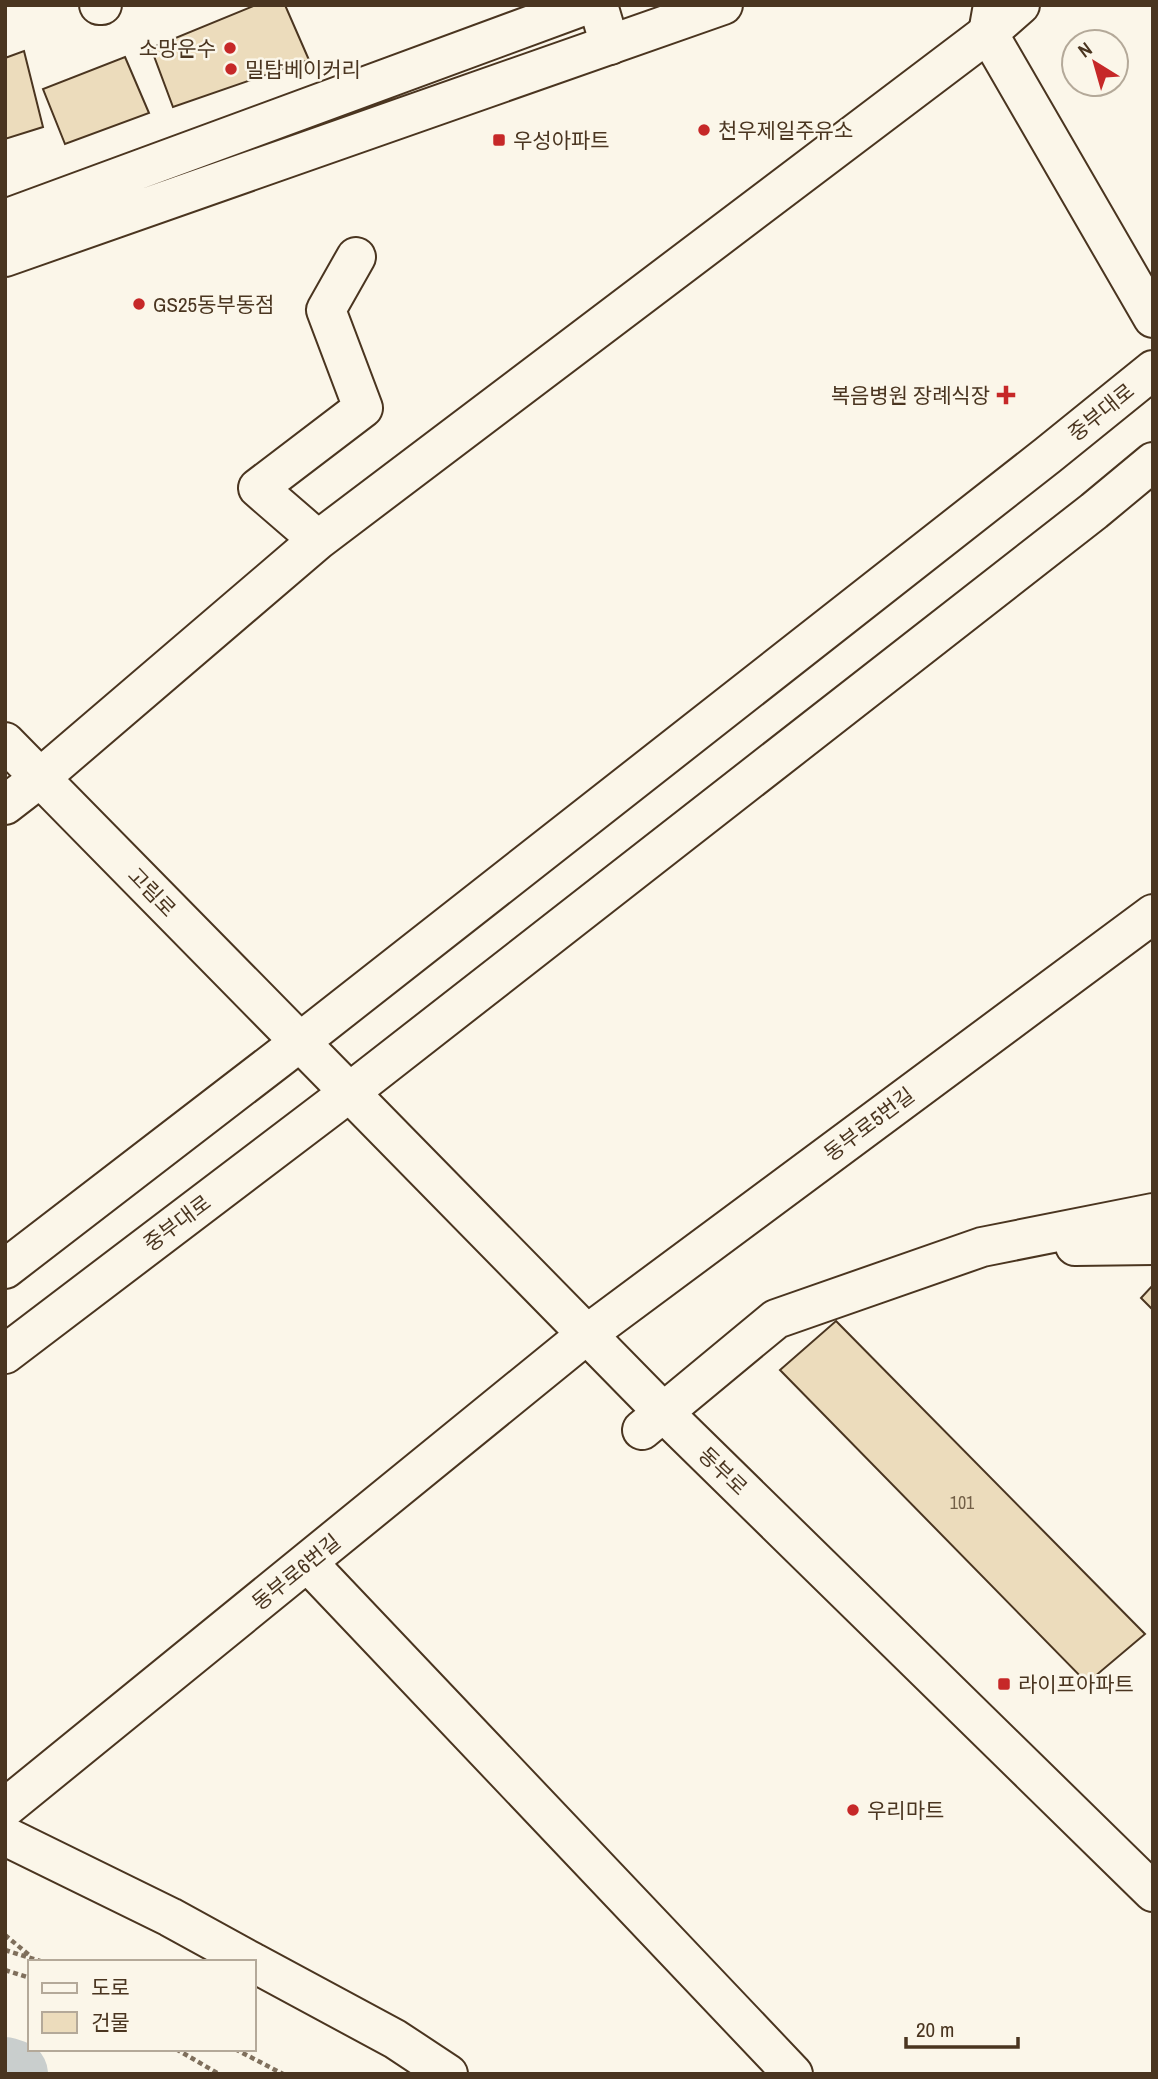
<svg xmlns="http://www.w3.org/2000/svg" width="1158" height="2079" font-family="'Archivo Narrow','Noto Sans KR',sans-serif">
	<style>
		.lines { fill: none; stroke-linecap: round; stroke-linejoin: round }
		.river { stroke: #c9cecd; stroke-width: 68 }
		.building { fill: #ecdcbc; stroke: #4a3520; stroke-width: 2 }
		.minor-casing { stroke: #4a3520; stroke-width: 42 }
		.major-casing { stroke: #4a3520; stroke-width: 42 }
		.path { stroke: #7f6f5c; stroke-width: 4.5; stroke-dasharray: 5 3.5; stroke-linecap: butt }
		.minor { stroke: #fbf6e9; stroke-width: 38 }
		.major { stroke: #fbf6e9; stroke-width: 38 }
		.poi-dot { fill: #c62828; stroke: #fbf6e9; stroke-width: 2.5 }
		.labels { text-anchor: middle; dominant-baseline: central; stroke-width: 5; stroke-linejoin: round; paint-order: stroke }
		.number-label { font-size: 18px; fill: #725f47 }
		.poi-label { font-size: 21px; fill: #4a3520; stroke: #fbf6e9; text-anchor: start }
		.street-label { font-size: 21px; fill: #4a3520; stroke: #fbf6e9 }
	</style>
	<rect width="100%" height="100%" fill="#fbf6e9"/>
	<g class="lines">
		<!-- river -->
		<path class="river" d="M 5,2071 L 14,2074"/>
	</g>
	<!-- building -->
	<path class="building" d="M 256,5 L 285,5 L 309,60 L 173,107 L 151,48 Z
		M 24,51 L 43,127 L 5,139 L 5,58 Z
		M 125,57 L 149,113 L 65,144 L 43,89 Z
		M 1153,1285 L 1153,1310 L 1141,1298 Z
		M 836,1321 L 1145,1634 L 1087,1683 L 780,1370 Z"/>
	<g class="lines">
		<!-- minor casing -->
		<g class="minor-casing">
			<path id="minor" d="M 99,5 L 102,5
				M 598,5 L 610,45
				M 318,540 L 258,488 L 363,408 L 326,310 L 356,257
				M 5,742 L 300,1042
				M 5,805 L 40,778 L 318,540 L 988,33 L 1153,318
				M 1075,1246 L 1153,1245
				M 642,1430 L 776,1319 L 982,1247 L 1153,1213
				M 308,1563 L 793,2074
				M 5,1808 L 586,1335 L 1153,914
				M 5,1836 L 170,1917 L 252,1962
				M 254,1963 L 395,2039 L 448,2074"/>
		</g>
		<!-- major casing -->
		<g class="major-casing">
			<path id="major" d="M 993,5 L 988,33 L 1020,5
				M 5,219 L 586,5
				M 5,257 L 723,5
				M 300,1042 L 667,1416 L 1153,1892
				M 5,1269 L 300,1042 L 1048,455 L 1153,370
				M 5,1354 L 350,1092 L 1094,511 L 1153,462"/>
		</g>
		<!-- path -->
		<path class="path" d="M 5,1935 L 29,1955
			M 5,1950 L 43,1962
			M 5,1970 L 30,1978
			M 176,2049 L 219,2074
			M 235,2049 L 283,2074"/>
		<!-- minor -->
		<use href="#minor" class="minor"/>
		<!-- major -->
		<use href="#major" class="major"/>
	</g>
	<!-- markers -->
	<g class="poi-dot">
		<circle cx="230" cy="48" r="7"/>
		<circle cx="231" cy="69" r="7"/>
		<circle cx="704" cy="130" r="7"/>
		<rect x="492" y="133" width="14" height="14" rx="3.5"/>
		<circle cx="139" cy="304" r="7"/>
		<path d="M1002.5 384.5h7v7h7v7h-7v7h-7v-7h-7v-7h7z"/>
		<rect x="997" y="1677" width="14" height="14" rx="3.5"/>
		<circle cx="853" cy="1810" r="7"/>
	</g>
	<g class="labels">
		<!-- number labels -->
		<g class="number-label">
			<text x="962" y="1502">101</text>
		</g>
		<!-- poi labels -->
		<g class="poi-label">
			<text x="216" y="48" text-anchor="end">소망운수</text>
			<text x="245" y="69">밀탑베이커리</text>
			<text x="718" y="130">천우제일주유소</text>
			<text x="513" y="140">우성아파트</text>
			<text x="153" y="304">GS25동부동점</text>
			<text x="990" y="395" text-anchor="end">복음병원 장례식장</text>
			<text x="1018" y="1684">라이프아파트</text>
			<text x="867" y="1810">우리마트</text>
		</g>
		<!-- street labels -->
		<g class="street-label">
			<text transform="translate(1101 412) rotate(-39)">중부대로</text>
			<text transform="translate(152 892) rotate(46)">고림로</text>
			<text transform="translate(869 1124) rotate(-37)">동부로5번길</text>
			<text transform="translate(177 1223) rotate(-37)">중부대로</text>
			<text transform="translate(723 1471) rotate(44)">동부로</text>
			<text transform="translate(296 1572) rotate(-39)">동부로6번길</text>
		</g>
	</g>
	<!-- border -->
	<rect width="1158" height="2079" fill="none" stroke="#4a3520" stroke-width="14"/>
	<!-- legend -->
	<rect x="28" y="1960" width="228" height="91" fill="#fbf6e9" stroke="#b4a999" stroke-width="2"/>
	<rect x="42" y="1983" width="35" height="10" fill="#fbf6e9" stroke="#b4a999" stroke-width="2"/>
	<text x="91" y="1995" font-size="21" fill="#4a3520">도로</text>
	<rect x="42" y="2012" width="35" height="21" fill="#ecdcbc" stroke="#b4a999" stroke-width="2"/>
	<text x="91" y="2030" font-size="21" fill="#4a3520">건물</text>
	<!-- north arrow -->
	<g transform="translate(1095 63) rotate(323)"><circle r="33" fill="#fbf6e9" stroke="#b4a999" stroke-width="2"/>
	<path d="M0-5L12 26L0 18L-12 26Z" fill="#c62828"/>
	<text y="-10" font-size="19" font-weight="bold" text-anchor="middle" fill="#4a3520">N</text>
	</g>
	<!-- scale -->
	<path d="M906 2037v10h112v-10" fill="none" stroke="#4a3520" stroke-width="3.5"/>
	<text x="916" y="2037" font-size="21" fill="#4a3520" stroke="#fbf6e9" stroke-width="5" paint-order="stroke">20 m</text>
</svg>
